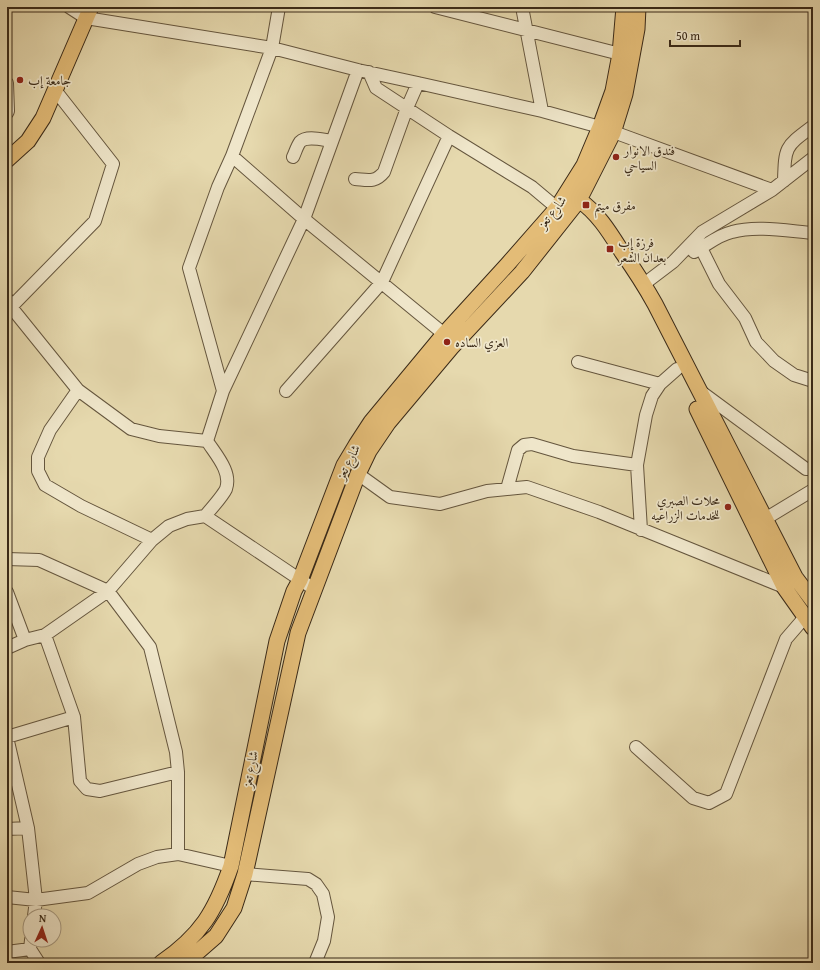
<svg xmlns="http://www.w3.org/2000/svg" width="820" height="970" font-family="'Gentium Book Plus',Amiri,serif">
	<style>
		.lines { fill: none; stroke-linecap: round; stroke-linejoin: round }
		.minor-casing { stroke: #65563e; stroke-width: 14 }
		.major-casing { stroke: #3a2a18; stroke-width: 17 }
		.minor { stroke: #efe6ca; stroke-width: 12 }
		.major { stroke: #e3bc77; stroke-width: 15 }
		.poi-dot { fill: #8f2418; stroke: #efe6ca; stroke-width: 1.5 }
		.labels { text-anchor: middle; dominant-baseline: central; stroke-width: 3.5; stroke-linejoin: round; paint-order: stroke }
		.poi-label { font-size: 13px; fill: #3a2a18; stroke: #efe6ca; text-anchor: start }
		.street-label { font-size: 13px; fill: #3a2a18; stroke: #efe6ca }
	</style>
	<rect width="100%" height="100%" fill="#e6d9ae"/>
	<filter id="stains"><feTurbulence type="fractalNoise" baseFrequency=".005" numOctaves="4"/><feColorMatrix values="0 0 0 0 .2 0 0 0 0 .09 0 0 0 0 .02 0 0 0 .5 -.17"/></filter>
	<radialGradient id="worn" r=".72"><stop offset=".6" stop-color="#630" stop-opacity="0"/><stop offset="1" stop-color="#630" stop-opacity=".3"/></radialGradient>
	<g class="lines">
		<!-- minor casing -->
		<g class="minor-casing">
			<path id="minor" d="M 69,7 L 86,18 L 272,48 L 358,70 L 418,83 L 542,111 L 600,127 L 772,190
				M 435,7 L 628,56
				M 522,7 L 542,111
				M 369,72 L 376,88 L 449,136 L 532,187 L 557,208
				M 7,83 L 8,111 L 7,113
				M 232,156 L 304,219 L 444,334
				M 293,157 C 295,153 297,146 300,142 C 307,135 323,140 332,141
				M 355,179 C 368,180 375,183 384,172 L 407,108 L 418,83
				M 784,181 C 785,146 785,147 813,126
				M 701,248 L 719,284 L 745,318 L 756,342 L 774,361 L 794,375 L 813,381
				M 694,252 C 707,245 718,235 732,232 C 756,225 788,231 813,233
				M 644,284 L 673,262 L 702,232 L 772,190 L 813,158
				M 7,299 L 11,307 L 78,390 L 131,429 L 159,436 L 207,441
				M 11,307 L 95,221 L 113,164 L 55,90
				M 578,362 L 660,384
				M 78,390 L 50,430 L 38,457 L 38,471 L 45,485 L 81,506 L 152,540
				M 223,391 L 189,268 L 218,187 L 232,156 L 272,48 L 279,7
				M 286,391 L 382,282 L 449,136
				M 700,391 L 806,469 L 813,469
				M 358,474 L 390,497 L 440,504 L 487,491 L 527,487 L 599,512 L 784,587
				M 507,489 L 518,450 L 524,445 L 532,444 L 573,456 L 637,465
				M 205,516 C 211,509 222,497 226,489 C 232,472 216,455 207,441 L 223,391 L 304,219 L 358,70
				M 765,519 L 813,490
				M 641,530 L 637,465 L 646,415 L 652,396 L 660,384 L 677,369
				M 7,559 L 39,560 L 108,591 L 150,647 L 176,752 L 178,772 L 178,854
				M 7,592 L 25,640
				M 7,648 L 25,640 L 45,635 L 108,591 L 152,540 L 169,526 L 187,519 L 205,516 L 314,589
				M 74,717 L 80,781 L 87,789 L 100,791 L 178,772
				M 7,737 L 28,828 L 36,900 L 34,916
				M 7,737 L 74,717 L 45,635
				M 636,747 L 693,798 L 709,803 L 726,794 L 786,639 L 805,617 L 813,612
				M 7,829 L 28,828
				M 245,874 L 308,879 L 316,884 L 323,894 L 328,917 L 324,941 L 315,963
				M 7,897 L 36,900 L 88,893 L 138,864 L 157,857 L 178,854 L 231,866
				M 31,940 L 30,949 L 39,963
				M 7,952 L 30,949"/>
		</g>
		<!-- major casing -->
		<g class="major-casing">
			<path id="major" d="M 7,160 L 28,141 L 43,118 L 91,7
				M 579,200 C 598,213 610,233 622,252 C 634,269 645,286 655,304 L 795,577 L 813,601
				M 697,409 L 784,587 L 813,628
				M 161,963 C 201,935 215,912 231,866 L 277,641 L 294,591 L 300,580 L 344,465 L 356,445 L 371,422 L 444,334 L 507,265 L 557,208 L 584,165 L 600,127 L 613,91 L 620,54 L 624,7
				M 185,963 L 216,936 L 234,908 L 245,874 L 298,633 L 358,474 L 369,451 L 388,423 L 451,348 L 522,272 L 579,200 L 613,133 L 625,94 L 637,29 L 638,7"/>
		</g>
		<!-- minor -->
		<use href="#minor" class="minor"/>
		<!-- major -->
		<use href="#major" class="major"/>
	</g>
	<!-- markers -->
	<g class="poi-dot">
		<circle cx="20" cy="80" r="4"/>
		<circle cx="616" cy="157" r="4"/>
		<rect x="582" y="201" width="8" height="8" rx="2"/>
		<rect x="606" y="245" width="8" height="8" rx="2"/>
		<circle cx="447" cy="342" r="4"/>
		<circle cx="728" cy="507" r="4"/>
	</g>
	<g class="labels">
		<!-- poi labels -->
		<g class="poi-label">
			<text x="28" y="80">جامعة إب</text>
			<text x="624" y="150">فندق الانوار<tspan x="624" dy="15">السياحي</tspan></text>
			<text x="594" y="205">مفرق ميتم</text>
			<text x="618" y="242">فرزة إب<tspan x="618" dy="15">بعدان الشعر</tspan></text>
			<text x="455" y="342">العزي الساده</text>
			<text x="720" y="500" text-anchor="end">محلات الصبري<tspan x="720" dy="15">للخدمات الزراعيه</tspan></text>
		</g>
		<!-- street labels -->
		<g class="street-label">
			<text transform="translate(552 212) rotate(-52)">شارع تعز</text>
			<text transform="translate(348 462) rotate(-63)">شارع تعز</text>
			<text transform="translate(250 769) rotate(-79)">شارع تعز</text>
		</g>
	</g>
	<!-- margin -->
	<rect width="820" height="970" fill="none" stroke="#e6d9ae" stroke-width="24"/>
	<rect x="8" y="8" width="804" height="954" fill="none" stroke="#3a2a18" stroke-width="2"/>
	<rect x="12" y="12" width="796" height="946" fill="none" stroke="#3a2a18"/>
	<!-- north arrow -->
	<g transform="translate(42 928) rotate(3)"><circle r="19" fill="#efe6ca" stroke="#a79b83"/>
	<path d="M0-3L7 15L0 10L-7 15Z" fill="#8f2418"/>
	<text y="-6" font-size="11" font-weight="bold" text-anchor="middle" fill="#3a2a18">N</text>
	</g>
	<!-- scale -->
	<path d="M670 40v6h70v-6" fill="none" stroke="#3a2a18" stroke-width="2"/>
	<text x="676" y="40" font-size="12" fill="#3a2a18" stroke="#efe6ca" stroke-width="3" paint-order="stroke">50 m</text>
	<rect width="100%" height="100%" filter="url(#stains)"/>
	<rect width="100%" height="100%" fill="url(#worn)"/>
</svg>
